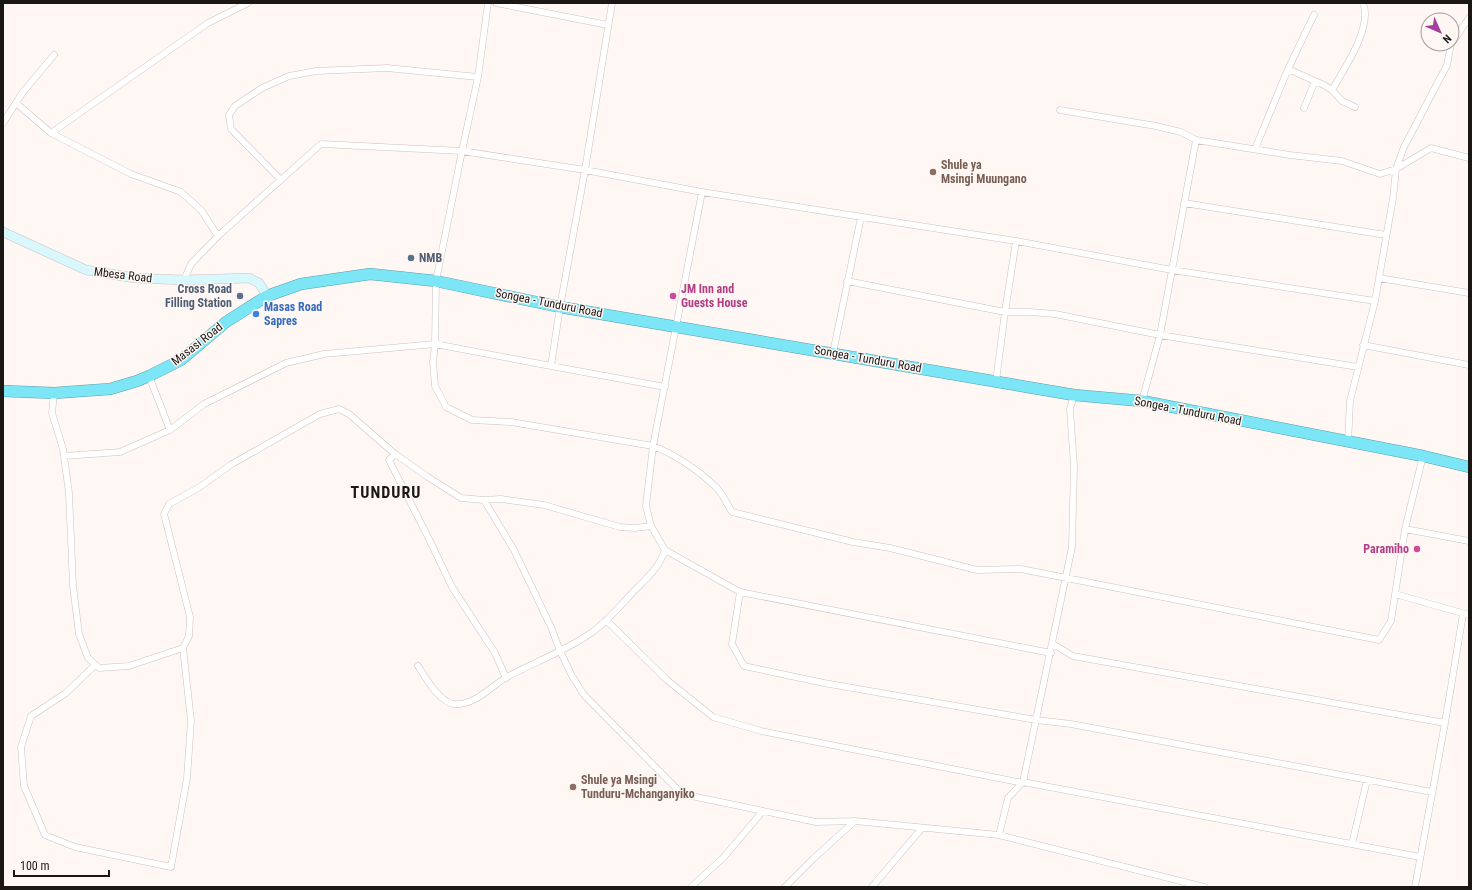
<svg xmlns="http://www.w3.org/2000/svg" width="1472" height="890" font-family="'Roboto Condensed',sans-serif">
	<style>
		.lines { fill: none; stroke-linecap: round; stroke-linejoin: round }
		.street-casing { stroke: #cbc2be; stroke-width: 7 }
		.secondary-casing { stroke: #cbc2be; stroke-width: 10 }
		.highway-casing { stroke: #5a9ea8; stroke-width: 12 }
		.street { stroke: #fff; stroke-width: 6 }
		.secondary { stroke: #d8f8fd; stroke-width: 9 }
		.highway { stroke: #7ce6f7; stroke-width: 11 }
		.education-dot { fill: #8d6e63; stroke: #fef7f3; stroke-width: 1.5 }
		.service-dot { fill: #5c6f8a; stroke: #fef7f3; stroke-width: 1.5 }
		.hotel-dot { fill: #d1479c; stroke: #fef7f3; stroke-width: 1.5 }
		.shop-dot { fill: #3f7fe0; stroke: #fef7f3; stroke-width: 1.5 }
		.labels { text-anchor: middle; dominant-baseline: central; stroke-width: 3; stroke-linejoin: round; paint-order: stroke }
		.education-label { font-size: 12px; font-weight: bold; fill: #785e54; stroke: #fef7f3; text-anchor: start }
		.service-label { font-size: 12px; font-weight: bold; fill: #4e5e75; stroke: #fef7f3; text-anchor: start }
		.street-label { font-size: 12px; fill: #1a1715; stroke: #fef7f3 }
		.hotel-label { font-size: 12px; font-weight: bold; fill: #b23c85; stroke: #fef7f3; text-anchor: start }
		.shop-label { font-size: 12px; font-weight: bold; fill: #366cbe; stroke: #fef7f3; text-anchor: start }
		.district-label { font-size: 16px; font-weight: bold; letter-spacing: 1px; fill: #1a1715; stroke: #fef7f3 }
	</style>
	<rect width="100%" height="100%" fill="#fef7f3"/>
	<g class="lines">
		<!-- street casing -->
		<g class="street-casing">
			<path id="street" d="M 488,3 L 478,77 L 462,151 L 436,281 L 435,344 L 433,362 L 435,386 L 446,407 L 472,420 L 511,422 L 653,446 C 676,455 699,471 717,488 C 723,495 727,504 732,512 L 853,542 L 890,548 L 977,570 L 1021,569 L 1379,640 L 1391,621 L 1405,529 L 1423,456
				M 496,3 L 608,25
				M 1452,43 L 1469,18
				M 1288,69 L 1324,85 L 1332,90 L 1342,101 L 1355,107
				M 1332,90 C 1344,69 1373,27 1363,3
				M 16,103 L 51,133 L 131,174 L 181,192 L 201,210 L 218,236
				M 1304,108 L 1315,81
				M 1060,110 L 1156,126 L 1181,132 L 1196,140 L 1290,155 L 1342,161 L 1380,174 L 1396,169 L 1431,148 L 1469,158
				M 3,123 L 23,92 L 54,55
				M 51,133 L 208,23 L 248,3
				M 1255,149 L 1288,69 L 1314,15
				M 281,180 L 231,129 L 229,115 L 235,106 L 262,88 L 289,76 L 316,71 L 387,68 L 478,77
				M 1184,203 L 1386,235
				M 1379,278 L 1469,293
				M 184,280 L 191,264 L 218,236 L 321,144 L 462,151 L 585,170 L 702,192 L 1016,241 L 1172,270 L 1375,301
				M 847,281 L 1005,312 L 1030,312 L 1055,314 L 1160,335 L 1358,367
				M 1363,345 L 1469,365
				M 833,353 L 861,217
				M 551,366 L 560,307 L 585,170 L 612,3
				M 149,376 L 170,430
				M 996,381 L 1005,312 L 1016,241
				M 54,393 L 52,413 L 63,449 L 69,493 L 73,586 L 79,634 L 88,658 L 99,668 L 129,666 L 183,648 L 189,636 L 190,617 L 164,514 L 169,504 L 198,488 L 232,464 L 320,414 L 339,409 L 349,414 L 395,454 L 428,477 L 461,498 L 484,500 L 501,499 L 544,505 L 620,527 L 635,528 L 651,526
				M 1142,401 L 1160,335 L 1196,140
				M 1348,442 L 1350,401 L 1375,301 L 1393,198 L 1396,169 L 1404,147 L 1447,65 L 1451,44
				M 395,454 L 389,460 L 430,541 L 452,587 L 495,653 L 506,678
				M 64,456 L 120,452 L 170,430 L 204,404 L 286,363 L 324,354 L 435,344 L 551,366 L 665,387
				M 484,500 L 514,550 L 551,627 L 560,651 L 572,676 L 584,695 L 682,794 L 816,822 L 855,821 L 999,835 L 1204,887
				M 1405,529 L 1469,541
				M 665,550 L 740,592 L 1051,653
				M 740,592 L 732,644 L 744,666 L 824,683 L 1036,720 L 1071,724 L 1432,792
				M 1395,594 L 1469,615
				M 606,620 L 667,680 L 713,717 L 761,731 L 1023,783
				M 1053,644 L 1073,656 L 1445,723
				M 95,665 L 66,693 L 31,716 L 21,747 L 24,786 L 45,835 L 75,847 L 171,867 L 187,778 L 191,721 L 183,648
				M 418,666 C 425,677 440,703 454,704 C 475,706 491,686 507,677 C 535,662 565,651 591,633 C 607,622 621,605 634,591 C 647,578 659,568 665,550 L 651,526 L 646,506 L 653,446 L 702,192
				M 1023,782 L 1420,857
				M 999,835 L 1008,798 L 1023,782 L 1072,547 L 1074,466 L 1070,409 L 1074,395
				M 1352,844 L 1367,780
				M 691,887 L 723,858 L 763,811
				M 785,887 L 814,858 L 855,821
				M 872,887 L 922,828
				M 1415,887 L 1445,723 L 1463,614"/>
		</g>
		<!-- secondary casing -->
		<g class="secondary-casing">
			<path id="secondary" d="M 3,232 L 86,270 L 135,278 L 184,280 L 249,278 L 259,283 L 267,296"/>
		</g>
		<!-- highway casing -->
		<g class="highway-casing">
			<path id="highway" d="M 3,391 L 54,393 L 110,389 L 137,381 L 149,376 L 181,360 L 226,322 L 267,296 L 301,284 L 370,274 L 436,281 L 560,307 L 1074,395 L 1142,401 L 1423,456 L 1469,467"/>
		</g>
		<!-- street -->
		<use href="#street" class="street"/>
		<!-- secondary -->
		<use href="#secondary" class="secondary"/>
		<!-- highway -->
		<use href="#highway" class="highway"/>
	</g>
	<!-- markers -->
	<g class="education-dot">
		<circle cx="933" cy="172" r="4"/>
		<circle cx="573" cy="787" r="4"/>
	</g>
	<g class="service-dot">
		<circle cx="411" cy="258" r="4"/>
		<circle cx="240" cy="296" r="4"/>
	</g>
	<g class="hotel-dot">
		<circle cx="673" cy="296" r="4"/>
		<circle cx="1417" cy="549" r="4"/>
	</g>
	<circle class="shop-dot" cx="256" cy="314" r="4"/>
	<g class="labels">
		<!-- education labels -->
		<g class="education-label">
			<text x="941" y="165">Shule ya<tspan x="941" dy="14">Msingi Muungano</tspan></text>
			<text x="581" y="780">Shule ya Msingi<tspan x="581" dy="14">Tunduru-Mchanganyiko</tspan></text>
		</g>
		<!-- service labels -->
		<g class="service-label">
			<text x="419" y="258">NMB</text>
			<text x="232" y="289" text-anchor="end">Cross Road<tspan x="232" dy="14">Filling Station</tspan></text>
		</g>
		<!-- street labels -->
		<g class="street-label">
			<text transform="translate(123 275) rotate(7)">Mbesa Road</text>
			<text transform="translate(549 303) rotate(11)">Songea - Tunduru Road</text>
			<text transform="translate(197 344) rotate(-38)">Masasi Road</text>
			<text transform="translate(868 359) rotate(10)">Songea - Tunduru Road</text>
			<text transform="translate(1188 411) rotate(11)">Songea - Tunduru Road</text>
		</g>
		<!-- hotel labels -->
		<g class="hotel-label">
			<text x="681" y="289">JM Inn and<tspan x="681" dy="14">Guests House</tspan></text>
			<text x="1409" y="549" text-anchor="end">Paramiho</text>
		</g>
		<!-- shop labels -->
		<g class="shop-label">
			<text x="264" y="307">Masas Road<tspan x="264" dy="14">Sapres</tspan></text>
		</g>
		<!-- district labels -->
		<g class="district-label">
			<text x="386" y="492">TUNDURU</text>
		</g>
	</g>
	<!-- border -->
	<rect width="1472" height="890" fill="none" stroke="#1a1715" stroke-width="8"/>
	<!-- north arrow -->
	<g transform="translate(1440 32) rotate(135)"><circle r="19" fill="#fef7f3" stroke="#a39d9a"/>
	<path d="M0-3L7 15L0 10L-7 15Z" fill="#a63da0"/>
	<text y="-6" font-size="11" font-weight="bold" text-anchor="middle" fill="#1a1715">N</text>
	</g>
	<!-- scale -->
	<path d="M14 870v6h95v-6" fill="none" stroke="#1a1715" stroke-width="2"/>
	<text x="20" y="870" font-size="12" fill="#1a1715" stroke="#fef7f3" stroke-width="3" paint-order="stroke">100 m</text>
</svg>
